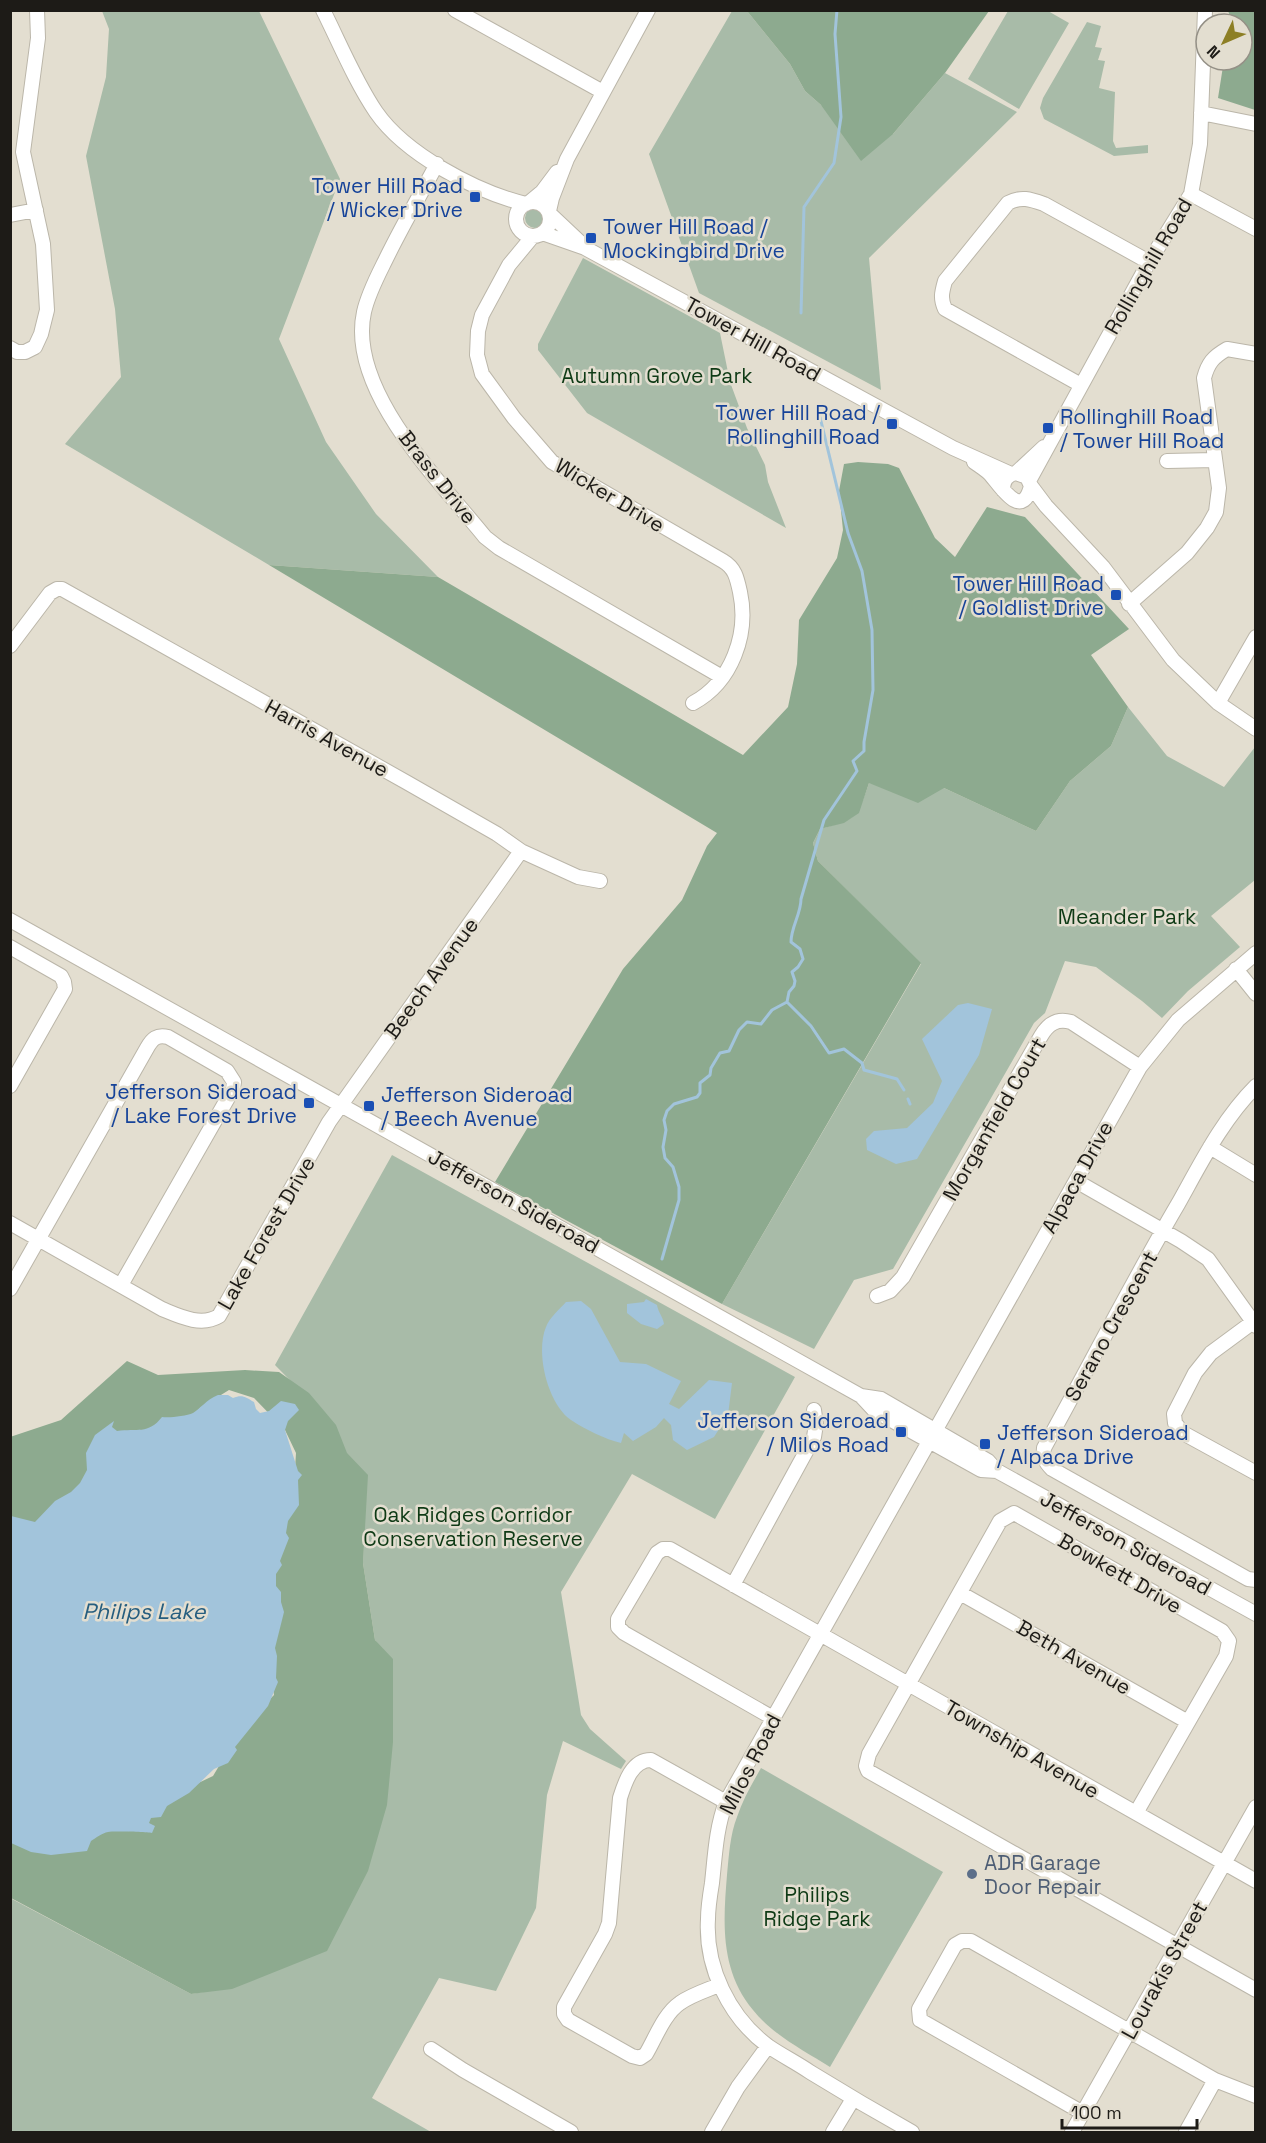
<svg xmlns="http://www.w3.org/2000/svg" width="1266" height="2143" font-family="'Space Grotesk',sans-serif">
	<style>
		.green { fill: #a8bba8 }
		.forest { fill: #8daa8f }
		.water { fill: #a2c4db }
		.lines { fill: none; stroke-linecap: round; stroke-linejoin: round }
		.stream { stroke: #a2c4db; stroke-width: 3 }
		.minor-casing { stroke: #bbb6a9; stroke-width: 16 }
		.minor { stroke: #fff; stroke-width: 14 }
		.transit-dot { fill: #1a4fb4; stroke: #e3ded0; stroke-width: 2 }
		.service-dot { fill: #5c6f8a; stroke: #e3ded0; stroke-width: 2 }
		.labels { text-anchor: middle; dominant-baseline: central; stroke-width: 5; stroke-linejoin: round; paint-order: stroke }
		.transit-label { font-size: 21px; fill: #164399; stroke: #e3ded0; text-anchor: end }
		.street-label { font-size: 21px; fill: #1d1b17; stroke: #e3ded0 }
		.park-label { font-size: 21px; fill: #0e3a15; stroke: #e3ded0 }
		.service-label { font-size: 21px; fill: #4e5e75; stroke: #e3ded0; text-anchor: start }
		.water-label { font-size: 22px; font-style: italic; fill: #265e7f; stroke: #e3ded0 }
	</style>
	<rect width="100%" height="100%" fill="#e3ded0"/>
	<!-- green -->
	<path class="green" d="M 102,11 L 259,11 L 340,179 L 279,339 L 326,442 L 376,514 L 438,577 L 269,565 L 65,444 L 121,377 L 115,309 L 86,156 L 106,77 L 109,29 Z
		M 732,11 L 747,11 L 790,64 L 805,91 L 821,105 L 893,134 L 945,73 L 1017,112 L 869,258 L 881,390 L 699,293 L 649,154 Z
		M 1008,11 L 1048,11 L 1069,23 L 1019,109 L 968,79 Z
		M 1087,22 L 1101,26 L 1095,47 L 1102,48 L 1098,60 L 1105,61 L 1099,88 L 1115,92 L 1113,141 L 1116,148 L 1148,145 L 1148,153 L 1114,156 L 1044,119 L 1040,108 L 1043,98 Z
		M525 218a10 10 0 1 1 20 0a10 10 0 1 1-20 0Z
		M 583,258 L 720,333 L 730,382 L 747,428 L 765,465 L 768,482 L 786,528 L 587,413 L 538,350 L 538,344 Z
		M 1128,707 L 1167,756 L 1224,787 L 1255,747 L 1255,880 L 1211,916 L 1240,947 L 1188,991 L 1162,1018 L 1142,1001 L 1096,967 L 1065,961 L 1045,1013 L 1034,1023 L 893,1269 L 854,1280 L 814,1349 L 722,1304 L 921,964 L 818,861 L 813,843 L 820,829 C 857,819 857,818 869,783 L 944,788 L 1036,831 L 1070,781 L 1111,746 Z
		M 392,1155 L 795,1377 L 715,1519 L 632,1474 L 561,1592 L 581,1715 L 590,1729 L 626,1761 L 621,1769 L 563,1741 L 547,1795 L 536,1908 L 496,1991 L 439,1978 L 372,2098 L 431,2132 L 11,2132 L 10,1898 L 191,1994 L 203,1992 L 299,1957 L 377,1643 L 375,1640 L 363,1563 L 364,1537 L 328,1419 L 275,1365 Z
		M 761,1768 L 943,1872 L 830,2067 C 803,2050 773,2035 753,2010 C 720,1970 723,1923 727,1875 C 729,1855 730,1835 737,1817 C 743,1799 752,1784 761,1768 Z"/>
	<!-- forest -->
	<path class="forest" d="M 747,11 L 989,11 L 945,73 L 893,134 L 861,161 L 821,105 L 805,91 L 790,64 Z
		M 1228,11 L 1255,11 L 1255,110 L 1218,98 L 1224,60 L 1242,60 L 1242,24 L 1230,24 L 1231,18 Z
		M 858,462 L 888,464 L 899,468 L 935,538 L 955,557 L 987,507 L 1025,517 L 1129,629 L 1091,655 L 1128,707 L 1111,746 L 1070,781 L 1036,831 L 944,788 L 918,803 L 869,783 L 859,813 L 844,823 L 820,829 L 813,843 L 818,861 L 921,963 L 722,1304 L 495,1182 L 623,969 L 682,900 L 707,846 L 717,833 L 269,565 L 438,577 L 743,755 L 788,707 L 797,664 L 799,620 L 837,558 L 843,530 L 839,491 L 844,464 Z
		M 127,1361 L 158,1375 L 245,1370 L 279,1372 L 309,1393 L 336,1425 L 347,1453 L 368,1475 L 363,1563 L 375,1640 L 393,1659 L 393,1742 L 387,1805 L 368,1871 L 327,1951 L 232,1989 L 191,1994 L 11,1898 L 11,1833 L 150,1806 L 213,1776 L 243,1726 L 274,1695 L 270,1667 L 277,1555 L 293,1502 L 296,1453 L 285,1430 L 254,1398 L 229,1390 L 200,1408 L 178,1428 L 44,1522 L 11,1522 L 10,1437 L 61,1420 Z"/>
	<!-- water -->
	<path class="water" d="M 968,1003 L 992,1009 L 979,1055 L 917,1159 L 896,1164 L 867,1150 L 866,1139 L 874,1131 L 907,1128 L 933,1103 L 942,1081 L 922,1039 L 958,1005 Z
		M 646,1299 L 657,1305 C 658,1312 663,1317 664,1324 L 657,1329 L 641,1324 L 627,1313 L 627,1304 L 644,1302 Z
		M 581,1301 L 591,1309 L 620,1362 L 646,1364 L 681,1381 L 669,1404 L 679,1409 L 709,1380 L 732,1383 L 728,1415 L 714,1437 L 687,1450 L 673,1440 L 671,1425 L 664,1418 L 656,1427 L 633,1441 L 624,1433 L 621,1443 C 605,1439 586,1430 571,1420 C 548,1404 535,1353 546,1327 C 549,1318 560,1309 566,1302 Z
		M 218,1395 L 228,1395 L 233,1398 C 242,1394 246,1397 254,1402 L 256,1409 L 260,1413 L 269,1411 L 281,1401 L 295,1404 L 299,1410 L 288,1421 L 285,1430 L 298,1471 L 302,1475 L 298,1480 L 299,1505 L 288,1521 L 286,1533 L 289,1538 L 280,1561 L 282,1565 L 276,1574 L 276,1586 L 281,1592 L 281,1602 L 284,1612 L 275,1648 L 277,1656 L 276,1678 L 278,1682 L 268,1706 L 235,1747 L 237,1750 L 228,1763 L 214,1769 L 189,1793 L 167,1806 L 161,1817 L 151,1818 L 149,1823 L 155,1826 L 152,1833 C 147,1832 113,1831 108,1832 C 102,1833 96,1838 91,1841 L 87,1851 L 51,1855 L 31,1852 L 11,1843 L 11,1516 L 35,1522 L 55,1501 L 71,1492 L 80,1483 L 87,1470 L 86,1453 L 95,1435 L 114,1421 L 112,1427 L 117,1431 C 137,1428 148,1435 162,1417 C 170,1418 186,1416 193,1413 C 200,1409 206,1400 218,1395 Z"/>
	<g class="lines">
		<!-- stream -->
		<path class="stream" d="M 801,313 L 804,207 L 834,163 L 841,117 L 835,34 L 837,10
			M 787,1002 L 789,992 L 794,986 L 795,981 L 792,972 L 798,967 L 803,959 L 800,949 L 791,942 C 791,927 801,914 801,899 L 824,820 L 857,771 L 853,761 L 864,751 L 864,742 L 873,690 L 872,630 L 862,571 L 848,533 L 820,417
			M 787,1002 L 811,1026 L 829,1053 L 844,1049 L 862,1063 L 864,1070 L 897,1079 L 904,1090
			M 908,1099 L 910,1104
			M 662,1259 L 679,1200 L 679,1187 L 673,1167 L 665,1158 L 663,1147 L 666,1130 L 664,1120 L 667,1111 L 674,1104 L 697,1097 L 700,1093 L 700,1083 L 710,1075 L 711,1068 L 720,1053 L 729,1051 L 739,1030 L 747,1022 L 761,1024 L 772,1010 L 787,1002"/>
		<!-- minor casing -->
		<g class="minor-casing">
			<path id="minor" d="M 323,10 C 340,44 355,81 376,112 C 405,154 476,192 526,204
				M 455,10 L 603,92
				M 1201,113 L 1256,124
				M 437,164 C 419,197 401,228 385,261 C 377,277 368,294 364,312 C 347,390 440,481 485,537 L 499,548 L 722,677
				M 1191,194 L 1256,229
				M 530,202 L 542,192 L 557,172
				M516 219a17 17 0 1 1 34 0a17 17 0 1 1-34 0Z
				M 549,211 L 552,198 L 567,159 L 648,10
				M 550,214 L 584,246
				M 10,215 L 36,210
				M 542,233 L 585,248 L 953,448 L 1011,474
				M 533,236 L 509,265 L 482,315 L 478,331 L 477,355 L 482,374 L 514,418 L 552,462 L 723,561 C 735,568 737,578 740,592 C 749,634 732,682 693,703
				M 10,348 L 17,352 L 25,352 L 35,347 L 41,334 L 47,310 L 43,244 L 23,152 L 38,38 L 37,10
				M 1081,385 L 945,309 C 940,298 942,292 945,281 L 1008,203 C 1021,196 1030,199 1044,204 L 1149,262
				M 1167,461 L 1215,460
				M 974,462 C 980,466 986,470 990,474 C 1000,485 1022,522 1031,486 L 1027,477 L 1016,473 C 1007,475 1003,480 1003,490
				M 1016,473 L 1044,447
				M 1029,481 L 1149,262 L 1191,194 L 1200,144 L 1205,10
				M 1031,486 L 1046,506 L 1103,567 L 1173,660 L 1218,703 L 1256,729
				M 1129,604 L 1187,553 L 1207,528 L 1216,512 L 1219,488 L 1204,378 C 1208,363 1213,357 1227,349 L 1256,354
				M 10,646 L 50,593 L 57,589 L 62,589 L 406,782 L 497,834 L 521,851 L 578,877 L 600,881
				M 1218,703 L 1256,637
				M 10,920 L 861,1396 L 875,1411 L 981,1470 L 997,1471
				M 10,947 L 61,976 L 64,982 L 65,989 L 10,1086
				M 1236,969 L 1256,994
				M 1256,1086 C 1222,1120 1201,1163 1178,1204 C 1131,1284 1089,1367 1044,1448 C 1043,1458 1045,1462 1052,1469 L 1248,1579 L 1256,1580
				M 1210,1147 L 1256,1175
				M 1076,1181 L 1181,1241 L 1208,1259 L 1256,1326
				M 10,1223 L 162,1309 C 179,1316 201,1327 219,1316 L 329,1122 L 521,851
				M 10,1289 L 147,1048 C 152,1039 157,1034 168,1037 L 227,1071 L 234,1082 L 233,1089 L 121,1285
				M 877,1296 L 890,1291 L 903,1277 L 1041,1036 C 1048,1024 1057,1018 1071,1022 L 1140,1067
				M 1253,1322 L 1211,1353 L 1195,1373 L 1174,1414 L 1175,1423 L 1183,1433 L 1256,1473
				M 861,1396 L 881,1399 L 988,1461 L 997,1471 L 1256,1614
				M 733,1585 L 814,1437 L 816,1424 L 814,1410
				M 960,1593 L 1188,1722
				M 773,1718 L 624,1633 L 618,1627 L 618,1619 L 657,1553 L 663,1549 L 670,1549 L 1256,1881
				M 1136,1813 L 1226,1656 L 1229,1641 L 1222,1631 L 1014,1513 L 1000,1521 L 869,1754 L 866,1766 L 868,1771 L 1256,1990
				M 719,1985 C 707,1990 691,1995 680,2003 C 664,2014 656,2037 646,2054 L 640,2058 L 632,2056 L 568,2020 L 564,2014 L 564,2007 L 605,1934 L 609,1923 L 620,1798 C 625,1782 632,1760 651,1760 L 726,1802
				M 431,2049 L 463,2070 L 571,2132
				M 1083,2113 L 920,2020 L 919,2009 L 955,1945 L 962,1941 L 971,1941 L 1215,2080 L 1256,2096
				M 712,2132 L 738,2087 L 768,2046
				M 833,2132 L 853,2099
				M 912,2132 C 878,2113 844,2093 810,2072 C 797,2063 781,2055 768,2046 C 729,2017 705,1967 708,1919 C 708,1907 710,1895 712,1883 C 715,1856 716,1828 726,1802 L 1140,1067 L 1178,1020 L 1256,953
				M 1072,2132 L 1256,1807
				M 1186,2132 L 1215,2080"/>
		</g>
		<!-- minor -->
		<use href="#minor" class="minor"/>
	</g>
	<!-- markers -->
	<g class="transit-dot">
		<rect x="469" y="191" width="12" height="12" rx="3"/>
		<rect x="585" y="232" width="12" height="12" rx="3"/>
		<rect x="886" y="418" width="12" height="12" rx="3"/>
		<rect x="1042" y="422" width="12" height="12" rx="3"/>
		<rect x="1110" y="589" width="12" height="12" rx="3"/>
		<rect x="303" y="1097" width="12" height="12" rx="3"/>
		<rect x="363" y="1100" width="12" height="12" rx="3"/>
		<rect x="895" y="1426" width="12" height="12" rx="3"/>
		<rect x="979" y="1438" width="12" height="12" rx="3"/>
	</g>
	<circle class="service-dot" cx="972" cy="1874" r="6"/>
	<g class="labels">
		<!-- transit labels -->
		<g class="transit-label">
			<text x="463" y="185">Tower Hill Road<tspan x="463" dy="24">/ Wicker Drive</tspan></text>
			<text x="603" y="226" text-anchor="start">Tower Hill Road /<tspan x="603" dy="24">Mockingbird Drive</tspan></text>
			<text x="880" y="412">Tower Hill Road /<tspan x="880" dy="24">Rollinghill Road</tspan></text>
			<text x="1060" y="416" text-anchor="start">Rollinghill Road<tspan x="1060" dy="24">/ Tower Hill Road</tspan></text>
			<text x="1104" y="583">Tower Hill Road<tspan x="1104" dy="24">/ Goldlist Drive</tspan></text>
			<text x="297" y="1091">Jefferson Sideroad<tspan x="297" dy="24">/ Lake Forest Drive</tspan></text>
			<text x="381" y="1094" text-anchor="start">Jefferson Sideroad<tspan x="381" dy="24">/ Beech Avenue</tspan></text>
			<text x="889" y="1420">Jefferson Sideroad<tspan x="889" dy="24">/ Milos Road</tspan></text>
			<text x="997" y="1432" text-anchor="start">Jefferson Sideroad<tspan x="997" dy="24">/ Alpaca Drive</tspan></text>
		</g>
		<!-- street labels -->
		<g class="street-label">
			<text transform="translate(1148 266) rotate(-60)">Rollinghill Road</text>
			<text transform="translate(753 339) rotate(29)">Tower Hill Road</text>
			<text transform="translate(438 477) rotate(52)">Brass Drive</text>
			<text transform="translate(610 495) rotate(31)">Wicker Drive</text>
			<text transform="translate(327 738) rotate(29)">Harris Avenue</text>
			<text transform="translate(431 978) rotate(-54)">Beech Avenue</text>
			<text transform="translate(994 1119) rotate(-60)">Morganfield Court</text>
			<text transform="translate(1077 1177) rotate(-61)">Alpaca Drive</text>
			<text transform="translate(514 1201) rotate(29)">Jefferson Sideroad</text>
			<text transform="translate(266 1233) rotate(-60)">Lake Forest Drive</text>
			<text transform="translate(1111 1326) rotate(-61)">Serano Crescent</text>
			<text transform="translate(1126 1543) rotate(29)">Jefferson Sideroad</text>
			<text transform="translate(1120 1573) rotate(30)">Bowkett Drive</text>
			<text transform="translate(1074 1657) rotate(30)">Beth Avenue</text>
			<text transform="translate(1022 1749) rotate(30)">Township Avenue</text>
			<text transform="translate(750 1764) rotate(-63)">Milos Road</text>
			<text transform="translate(1164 1970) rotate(-61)">Lourakis Street</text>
		</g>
		<!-- park labels -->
		<g class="park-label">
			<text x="657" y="375">Autumn Grove Park</text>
			<text x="1127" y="916">Meander Park</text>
			<text x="473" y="1514">Oak Ridges Corridor<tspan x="473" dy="24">Conservation Reserve</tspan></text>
			<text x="817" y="1894">Philips<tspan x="817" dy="24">Ridge Park</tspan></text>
		</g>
		<!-- service labels -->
		<g class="service-label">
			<text x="984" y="1862">ADR Garage<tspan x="984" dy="24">Door Repair</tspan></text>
		</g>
		<!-- water labels -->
		<g class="water-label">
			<text x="144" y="1611">Philips Lake</text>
		</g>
	</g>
	<!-- border -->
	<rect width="1266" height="2143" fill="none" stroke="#1d1b17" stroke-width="24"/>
	<!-- north arrow -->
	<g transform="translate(1224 42) rotate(226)"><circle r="28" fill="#e3ded0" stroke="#949086" stroke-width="1.5"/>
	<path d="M0-4.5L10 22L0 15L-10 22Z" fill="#8d7f25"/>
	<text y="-9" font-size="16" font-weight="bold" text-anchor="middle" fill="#1d1b17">N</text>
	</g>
	<!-- scale -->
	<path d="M1062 2119v9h135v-9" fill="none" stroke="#1d1b17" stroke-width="3"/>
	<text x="1071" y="2119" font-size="18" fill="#1d1b17" stroke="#e3ded0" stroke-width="4.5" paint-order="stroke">100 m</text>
</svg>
